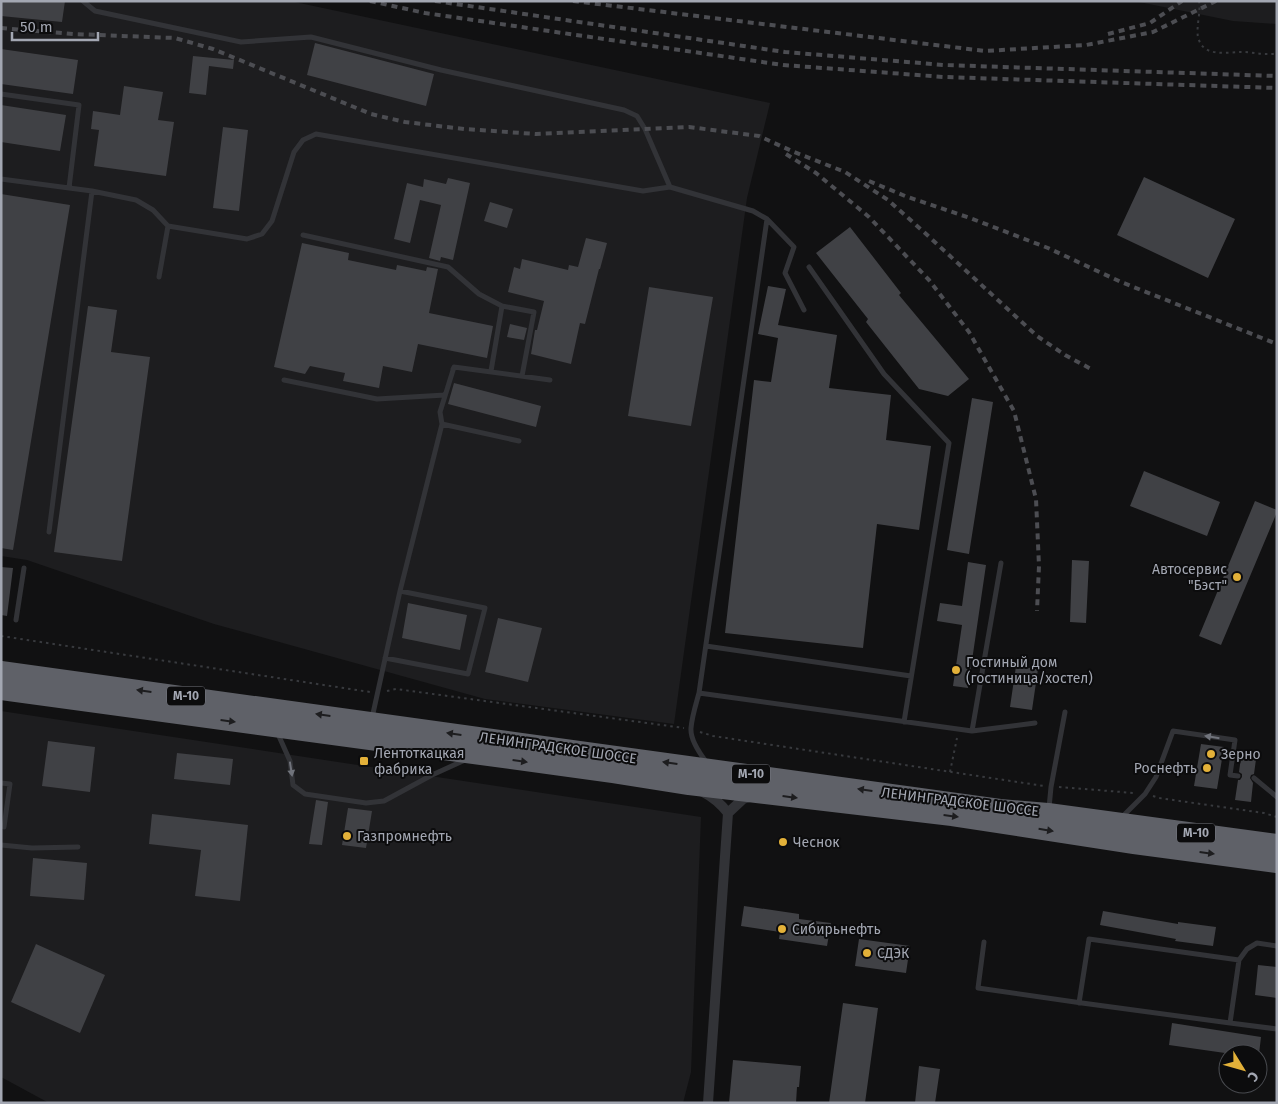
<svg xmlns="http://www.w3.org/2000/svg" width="1278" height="1104" font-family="'Fira Sans',sans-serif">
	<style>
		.built { fill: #1d1d1f }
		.building { fill: #404145 }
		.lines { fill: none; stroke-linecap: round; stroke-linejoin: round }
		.path { stroke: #383a3e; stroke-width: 2; stroke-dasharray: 2.5 4; stroke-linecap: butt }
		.lane { stroke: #323337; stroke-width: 5 }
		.street { stroke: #323337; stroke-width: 10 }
		.highway { stroke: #5f6168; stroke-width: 20 }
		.rail { stroke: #4c4d52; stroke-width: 4; stroke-dasharray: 6 5; stroke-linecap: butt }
		.oneway { fill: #1d1d1f }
		.oneway2 { fill: #70737b }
		.poi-dot { fill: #e3b139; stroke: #0c0c0d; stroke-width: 2 }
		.labels { text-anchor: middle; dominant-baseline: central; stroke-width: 4; stroke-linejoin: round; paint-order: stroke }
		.shield { fill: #0c0c0d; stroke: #767880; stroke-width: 1 }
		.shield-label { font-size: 12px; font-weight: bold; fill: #a3a7b2 }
		.poi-label { font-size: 14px; fill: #a3a7b2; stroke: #0c0c0d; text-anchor: start }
		.street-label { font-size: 14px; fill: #a3a7b2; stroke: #0c0c0d }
	</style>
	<rect width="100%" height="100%" fill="#111112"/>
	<!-- built -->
	<path class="built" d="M 1,1 L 290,1 L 770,103 L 747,198 L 674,724 L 485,699 L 214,624 L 27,560 L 1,556 Z
		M 1134,1 L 1277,1 L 1277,24 L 1233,21 Z
		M 1,711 L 701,817 L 691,1072 L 683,1103 L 49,1103 L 1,1077 Z"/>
	<!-- building -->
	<path class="building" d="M 1,1 L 65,1 L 62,22 L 1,16 Z
		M 315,43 L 434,74 L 426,106 L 307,75 Z
		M 1,49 L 78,60 L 73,94 L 1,84 Z
		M 193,56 L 234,60 L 233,69 L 209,66 L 206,95 L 189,93 Z
		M 124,86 L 163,92 L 158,120 L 174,122 L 166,176 L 94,166 L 99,130 L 91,129 L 93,111 L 120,115 Z
		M 1,105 L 66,115 L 60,151 L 1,142 Z
		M 223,127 L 248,130 L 239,211 L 213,208 Z
		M 1144,177 L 1235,219 L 1208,278 L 1117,235 Z
		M 448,178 L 470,183 L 453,260 L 441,257 L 440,261 L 429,258 L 441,205 L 420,200 L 410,243 L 394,239 L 407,183 L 423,187 L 424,179 L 446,184 Z
		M 1,194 L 70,205 L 13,550 L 1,548 Z
		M 490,202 L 513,209 L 507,228 L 484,221 Z
		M 850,227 L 901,293 L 899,295 L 969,379 L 948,396 L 919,389 L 866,322 L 868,319 L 816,253 Z
		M 586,238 L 607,243 L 600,269 L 599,269 L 585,324 L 580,323 L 571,364 L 531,354 L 535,330 L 537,330 L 544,301 L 508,292 L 514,267 L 520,269 L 522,259 L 568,270 L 569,265 L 578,267 Z
		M 302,243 L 349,253 L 348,260 L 396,270 L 397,265 L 426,271 L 427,267 L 438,269 L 429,313 L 493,326 L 487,358 L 418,344 L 412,372 L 383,366 L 379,388 L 343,381 L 345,373 L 310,366 L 305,374 L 274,367 Z
		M 768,286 L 786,289 L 778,325 L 837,335 L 829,388 L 891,395 L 886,440 L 931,446 L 919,530 L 877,524 L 863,648 L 725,633 L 754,380 L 771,382 L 778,338 L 758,334 Z
		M 649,287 L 713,297 L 691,426 L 628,416 Z
		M 88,306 L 117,310 L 111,352 L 150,357 L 122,561 L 54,552 Z
		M 510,324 L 527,328 L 524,340 L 507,337 Z
		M 454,383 L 541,406 L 536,427 L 448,404 Z
		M 972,398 L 993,402 L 969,554 L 947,550 Z
		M 1144,471 L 1220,502 L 1207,536 L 1130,506 Z
		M 1255,501 L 1277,510 L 1277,512 L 1221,645 L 1199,636 Z
		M 1072,560 L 1089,561 L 1086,623 L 1070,622 Z
		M 968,562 L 986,565 L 968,688 L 953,686 L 962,625 L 937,621 L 940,603 L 962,606 Z
		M 1,567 L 13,568 L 7,616 L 1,615 Z
		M 408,603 L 467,615 L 460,650 L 402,638 Z
		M 498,618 L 542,628 L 528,682 L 485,672 Z
		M 1016,666 L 1038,669 L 1032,710 L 1010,707 Z
		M 48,741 L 95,747 L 90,792 L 42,786 Z
		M 1201,744 L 1224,747 L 1217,789 L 1194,786 Z
		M 1242,750 L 1257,752 L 1254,774 L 1251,775 L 1250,778 L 1253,783 L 1251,802 L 1235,800 L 1238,780 L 1240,780 L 1242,777 L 1242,774 L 1239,772 Z
		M 177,753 L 233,759 L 230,785 L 174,779 Z
		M 316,800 L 328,802 L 322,845 L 309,844 Z
		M 348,808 L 372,811 L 366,848 L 342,845 Z
		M 152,814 L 248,825 L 240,901 L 195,896 L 201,850 L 149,844 Z
		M 33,858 L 87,863 L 84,900 L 30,896 Z
		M 744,906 L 799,914 L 799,919 L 831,923 L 827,946 L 779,939 L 780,932 L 741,926 Z
		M 1103,911 L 1178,924 L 1178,922 L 1216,927 L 1213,946 L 1175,941 L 1176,939 L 1100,925 Z
		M 859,939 L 910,946 L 906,973 L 855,966 Z
		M 36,944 L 105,975 L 80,1033 L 11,1002 Z
		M 1258,965 L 1277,967 L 1277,998 L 1255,995 Z
		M 843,1003 L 878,1008 L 865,1103 L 829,1103 Z
		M 1172,1023 L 1261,1037 L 1259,1054 L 1232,1054 L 1169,1045 Z
		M 733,1060 L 801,1066 L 799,1087 L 797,1087 L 796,1103 L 729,1103 Z
		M 919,1066 L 940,1069 L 935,1103 L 915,1103 Z"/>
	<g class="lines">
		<!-- path -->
		<path class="path" d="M 1199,1 C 1201,12 1196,27 1198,37 C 1203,58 1226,52 1242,52 C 1254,52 1265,56 1277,53
			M 1,636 L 370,692
			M 387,691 L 396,689 L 684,728
			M 700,732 L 713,736 L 1044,786
			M 950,772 L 957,738
			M 1059,787 L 1134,793
			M 1153,796 L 1159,798 L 1264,813 L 1277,817"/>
		<!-- lane -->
		<path class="lane" d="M 83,1 L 95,11 L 241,42 L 311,37 L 441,70 L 624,110 L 637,116 L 645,129 L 670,187
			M 1,94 L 79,105 L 69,188
			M 1,179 L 92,191 L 136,200 L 153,210 L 168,226 L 247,239 L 262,234 L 272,221 L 294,152 L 303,140 L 316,134 L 643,191 L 670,187 L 753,211 L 767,219 L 794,247 L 785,273 L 804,310
			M 303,235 L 448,267 L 479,294 L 502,306
			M 809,267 L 884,374 L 949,443 L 904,722
			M 159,277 L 168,226
			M 453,369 L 454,367 L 550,380
			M 491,371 L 502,306 L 534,312 L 522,376
			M 284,380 L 377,399 L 445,395 L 445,394
			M 442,424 L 519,441
			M 49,532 L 92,191
			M 16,620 L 24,568
			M 706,646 L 911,676
			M 385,658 L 468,674 L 485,608 L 400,591
			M 699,693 L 972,731 L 1035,723
			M 372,718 L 400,591 L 442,424 L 440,412 L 454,367
			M 972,731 L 1001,563
			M 278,734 L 290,761 L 293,785 L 305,794 L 366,803 L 384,801 L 432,775 L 465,760
			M 707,763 C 700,754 690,740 691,728 C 692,716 696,704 699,693 L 767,219
			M 1254,778 L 1277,797
			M 1,783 L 10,784 L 4,827
			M 1049,808 L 1051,787 L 1065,712
			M 1121,818 L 1145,794 L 1156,777 L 1173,731 L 1235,740 L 1230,775 L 1238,776
			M 1,845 L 32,848 L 78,847
			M 984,942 L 978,988 L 1082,1003 L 1230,1023 L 1239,960 L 1247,949 L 1257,943 L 1277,946
			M 1079,1003 L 1089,939 L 1239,960
			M 1230,1023 L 1277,1029"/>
		<!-- street -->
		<path class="street" d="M 703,792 C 713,797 721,804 728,813
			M 708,1103 L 728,813 L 743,799 L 753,796"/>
		<!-- highway -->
		<path class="highway" d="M 1,671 L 1000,809 L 1048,813 L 1277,844
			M 1,690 L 613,773 L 689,785 L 952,816 L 1134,844 L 1277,863"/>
		<!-- rail -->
		<path class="rail" d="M 370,1 L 425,13 L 783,65 L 944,77 L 1277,88
			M 435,1 L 785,52 L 944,65 L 1277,76
			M 573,1 L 985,51 L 1086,45 L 1153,32 L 1216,1
			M 1,28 L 73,34 L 175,38 L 213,49 L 371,114 L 405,122 L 464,129 L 536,134 L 689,127 L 759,136 L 794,152 L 845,172 L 888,200 L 925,233 L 1037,336 L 1065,355 L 1091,369
			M 1108,34 L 1150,23 L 1182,1
			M 786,154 L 816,173 L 869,217 L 929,280 L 969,332 L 1014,411 L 1036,499 L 1039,566 L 1037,611
			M 869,181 L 905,196 L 970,218 L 1048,248 L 1121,282 L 1277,344"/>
	</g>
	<!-- one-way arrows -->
	<defs><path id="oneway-solid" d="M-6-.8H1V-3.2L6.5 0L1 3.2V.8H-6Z" transform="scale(1.25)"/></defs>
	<g class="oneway">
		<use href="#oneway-solid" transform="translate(144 691) rotate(-172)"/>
		<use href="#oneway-solid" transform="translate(323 715) rotate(-172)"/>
		<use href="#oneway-solid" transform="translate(228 721) rotate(7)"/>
		<use href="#oneway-solid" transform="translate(454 734) rotate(-172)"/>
		<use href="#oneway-solid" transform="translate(520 761) rotate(8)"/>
		<use href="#oneway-solid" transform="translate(670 763) rotate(-172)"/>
		<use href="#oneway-solid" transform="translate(865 790) rotate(-172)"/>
		<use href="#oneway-solid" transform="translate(790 797) rotate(7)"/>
		<use href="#oneway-solid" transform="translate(951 816) rotate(7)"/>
		<use href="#oneway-solid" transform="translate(1046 830) rotate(9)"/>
		<use href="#oneway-solid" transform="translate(1207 853) rotate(7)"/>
	</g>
	<g class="oneway2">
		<use href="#oneway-solid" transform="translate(1212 737) rotate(-171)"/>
		<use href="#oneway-solid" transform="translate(291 769) rotate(81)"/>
	</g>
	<!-- markers -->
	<g class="poi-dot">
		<circle cx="1237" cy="577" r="5"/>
		<circle cx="956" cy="670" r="5"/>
		<circle cx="1211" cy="754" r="5"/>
		<rect x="359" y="756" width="10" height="10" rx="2.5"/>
		<circle cx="1207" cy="768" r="5"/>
		<circle cx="347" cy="836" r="5"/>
		<circle cx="783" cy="842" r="5"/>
		<circle cx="782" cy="929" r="5"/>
		<circle cx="867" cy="953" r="5"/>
	</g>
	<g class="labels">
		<!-- shield labels -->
		<g class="shield">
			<rect x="167" y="686.5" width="38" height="19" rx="4"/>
			<rect x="732" y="764.5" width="38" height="19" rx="4"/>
			<rect x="1177" y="823.5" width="38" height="19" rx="4"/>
		</g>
		<g class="shield-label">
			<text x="186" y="696">М-10</text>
			<text x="751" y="774">М-10</text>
			<text x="1196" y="833">М-10</text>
		</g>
		<!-- poi labels -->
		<g class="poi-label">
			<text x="1227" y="569" text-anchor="end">Автосервис<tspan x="1227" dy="16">"Бэст"</tspan></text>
			<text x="966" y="662">Гостиный дом<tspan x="966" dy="16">(гостиница/хостел)</tspan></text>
			<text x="374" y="753">Лентоткацкая<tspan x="374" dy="16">фабрика</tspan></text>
			<text x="1221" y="754">Зерно</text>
			<text x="1197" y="768" text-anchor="end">Роснефть</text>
			<text x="357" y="836">Газпромнефть</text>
			<text x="793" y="842">Чеснок</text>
			<text x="792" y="929">Сибирьнефть</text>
			<text x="877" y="953">СДЭК</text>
		</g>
		<!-- street labels -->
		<g class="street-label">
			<text transform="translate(558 748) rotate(8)">ЛЕНИНГРАДСКОЕ ШОССЕ</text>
			<text transform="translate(960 802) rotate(7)">ЛЕНИНГРАДСКОЕ ШОССЕ</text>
		</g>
	</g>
	<!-- border -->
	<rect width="1278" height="1104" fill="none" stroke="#a3a7b2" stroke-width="5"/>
	<!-- north arrow -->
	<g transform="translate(1243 1069) rotate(127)"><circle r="24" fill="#0c0c0d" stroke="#484a4f"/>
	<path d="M0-4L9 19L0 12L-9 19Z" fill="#e3b139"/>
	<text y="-8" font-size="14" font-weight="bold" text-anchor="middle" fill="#a3a7b2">С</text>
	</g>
	<!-- scale -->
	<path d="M12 32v8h86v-8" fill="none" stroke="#a3a7b2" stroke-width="2.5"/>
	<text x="20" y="32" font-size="15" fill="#a3a7b2" stroke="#0c0c0d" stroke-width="4" paint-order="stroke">50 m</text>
</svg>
